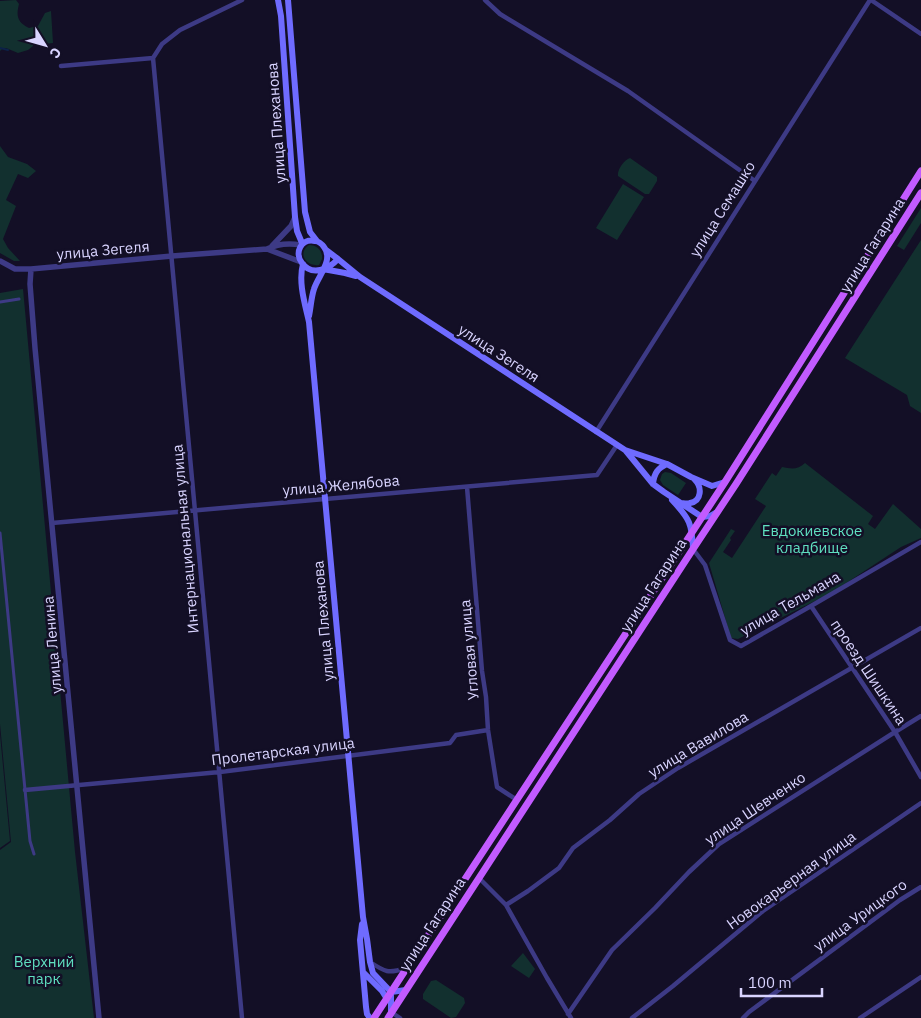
<svg xmlns="http://www.w3.org/2000/svg" width="921" height="1018" font-family="'IBM Plex Sans',sans-serif">
	<style>
		.green { fill: #12302f }
		.lines { fill: none; stroke-linecap: round; stroke-linejoin: round }
		.stream { stroke: #0c2248; stroke-width: 2 }
		.pedestrian { stroke: #3d3a85; stroke-width: 3 }
		.minor { stroke: #3d3a85; stroke-width: 4.5 }
		.tertiary { stroke: #3d3a85; stroke-width: 5.5 }
		.secondary { stroke: #6f6bff; stroke-width: 6 }
		.primary { stroke: #c25bff; stroke-width: 7 }
		.labels { text-anchor: middle; dominant-baseline: central; stroke-width: 5; stroke-linejoin: round; paint-order: stroke }
		.street-label { font-size: 15px; fill: #d9d4ff; stroke: #130f26 }
		.park-label { font-size: 15px; fill: #5fe0c0; stroke: #130f26 }
	</style>
	<rect width="100%" height="100%" fill="#130f26"/>
	<!-- green -->
	<path class="green" d="M 16,0 L 19,4 C 16,16 17,22 29,28 L 38,26 L 45,13 L 51,11 L 53,43 L 44,44 L 37,41 L 29,42 L 33,44 L 33,46 L 28,50 L 18,53 L 6,48 L 3,48 L 0,51 L 0,1 Z
		M 0,146 L 8,157 L 27,164 L 36,171 L 28,178 L 18,174 L 6,200 L 16,206 L 3,239 L 8,248 L 20,261 L 14,261 L 0,253 Z
		M 630,158 L 657,177 L 657,181 L 649,194 L 645,194 L 618,176 C 617,170 624,160 630,158 Z
		M 623,184 L 644,197 L 617,240 L 596,228 Z
		M 921,208 L 921,223 L 904,250 L 897,246 Z
		M 921,240 L 921,413 L 910,406 L 907,395 L 845,358 Z
		M 309,245 C 317,245 323,251 322,259 L 319,265 C 306,267 297,253 309,245 Z
		M 23,289 L 75,852 L 94,1018 L 0,1018 L 0,850 L 11,842 L 0,724 L 0,293 Z
		M 805,463 L 873,516 L 868,524 L 875,529 L 893,504 L 921,529 L 921,538 L 901,547 L 831,593 L 738,639 L 731,638 L 709,563 L 731,529 L 735,531 L 730,538 L 731,540 L 723,552 L 732,558 L 766,506 L 755,499 L 772,473 L 776,476 L 782,467 C 791,469 798,470 805,463 Z
		M 665,472 L 671,473 L 686,483 L 678,495 L 663,485 L 660,480 L 662,474 Z
		M 0,734 L 10,841 L 0,848 Z
		M 523,953 L 535,969 L 529,978 L 511,966 Z
		M 436,980 L 464,998 L 465,1003 L 456,1017 L 451,1018 L 423,999 L 423,994 L 431,981 Z"/>
	<g class="lines">
		<!-- stream -->
		<path class="stream" d="M 0,48 L 8,50"/>
		<!-- pedestrian -->
		<path class="pedestrian" d="M 0,302 L 19,299
			M 0,533 L 30,841 L 34,854"/>
		<!-- minor -->
		<path class="minor" d="M 485,0 L 500,14 L 628,91 L 755,181
			M 871,0 L 921,34
			M 153,58 L 242,1018
			M 153,58 L 162,44 L 180,30 L 242,0
			M 61,66 L 153,58
			M 596,432 L 870,0
			M 467,487 L 482,671 L 486,697 L 488,730 L 497,787 L 517,800
			M 52,523 L 597,475 L 617,445
			M 693,549 L 705,565 L 730,640 L 741,646 L 811,606 L 921,542
			M 811,606 L 895,732 L 921,777
			M 25,790 L 220,772 L 450,743 L 456,735 L 488,730
			M 479,878 L 506,905 L 547,978 L 571,1018
			M 506,905 L 528,891 L 559,868 L 573,848 L 610,820 L 639,794 L 678,768 L 921,628
			M 370,962 C 385,972 388,974 406,968
			M 391,1012 L 400,1018
			M 568,1014 L 612,950 L 655,908 L 689,872 L 719,844 L 895,732 L 921,716
			M 632,1018 L 673,986 L 763,911 L 921,803
			M 743,1018 L 749,1012 L 900,900 L 921,887
			M 860,1018 L 921,977"/>
		<!-- tertiary -->
		<path class="tertiary" d="M 272,246 L 291,226 L 295,217
			M 267,249 L 301,262
			M 0,261 L 15,269 L 31,269 L 172,256 L 267,249 C 277,244 290,243 301,245
			M 31,269 L 30,284 L 35,348 L 99,1018"/>
		<!-- secondary -->
		<path class="secondary" d="M 278,0 L 281,16 L 295,217 L 297,231 L 302,243
			M 288,0 L 305,212 L 310,232 L 317,241
			M 326,250 L 338,259 L 360,277 L 625,450 L 667,464 L 691,477 L 712,486 L 725,482
			M 303,264 C 298,282 305,304 309,322 L 363,917 L 367,939 L 370,962 L 373,973 L 391,992
			M 323,269 L 345,273 L 356,276
			M 309,316 C 311,307 311,298 314,289 C 318,276 334,260 324,247 C 322,244 318,241 315,241 C 301,238 294,253 302,263 C 312,277 329,269 338,259
			M 626,451 L 653,484 L 664,492 L 702,517 L 710,516 L 717,512
			M 653,484 C 654,473 658,468 667,464
			M 672,500 C 690,519 692,524 693,549
			M 681,503 C 681,503 689,504 690,503 C 702,501 702,487 695,480
			M 362,924 L 360,940 L 366,1007 L 367,1014 L 370,1018
			M 363,972 L 382,991 L 387,999
			M 391,992 L 391,1012
			M 391,992 L 406,990"/>
		<!-- primary -->
		<path class="primary" d="M 374,1018 L 725,482 L 921,171
			M 388,1018 L 693,549 L 736,484 L 921,193"/>
	</g>
	<g class="labels">
		<!-- street labels -->
		<g class="street-label">
			<text transform="translate(276 123) rotate(-94)">улица Плеханова</text>
			<text transform="translate(722 209) rotate(-58)">улица Семашко</text>
			<text transform="translate(872 245) rotate(-58)">улица Гагарина</text>
			<text transform="translate(103 250) rotate(-5)">улица Зегеля</text>
			<text transform="translate(499 353) rotate(33)">улица Зегеля</text>
			<text transform="translate(341 485) rotate(-5)">улица Желябова</text>
			<text transform="translate(185 539) rotate(-95)">Интернациональная улица</text>
			<text transform="translate(653 585) rotate(-57)">улица Гагарина</text>
			<text transform="translate(790 603) rotate(-30)">улица Тельмана</text>
			<text transform="translate(323 621) rotate(-95)">улица Плеханова</text>
			<text transform="translate(52 645) rotate(-95)">улица Ленина</text>
			<text transform="translate(469 650) rotate(-95)">Угловая улица</text>
			<text transform="translate(869 672) rotate(56)">проезд Шишкина</text>
			<text transform="translate(698 744) rotate(-31)">улица Вавилова</text>
			<text transform="translate(283 751) rotate(-7)">Пролетарская улица</text>
			<text transform="translate(755 808) rotate(-34)">улица Шевченко</text>
			<text transform="translate(791 880) rotate(-36)">Новокарьерная улица</text>
			<text transform="translate(860 915) rotate(-36)">улица Урицкого</text>
			<text transform="translate(432 924) rotate(-57)">улица Гагарина</text>
		</g>
		<!-- park labels -->
		<g class="park-label">
			<text x="812" y="530">Евдокиевское<tspan x="812" dy="17">кладбище</tspan></text>
			<text x="44" y="961">Верхний<tspan x="44" dy="17">парк</tspan></text>
		</g>
	</g>
	<!-- north arrow -->
	<g transform="translate(45 45) rotate(127)" stroke="#130f26" stroke-width="4" paint-order="stroke">
	<path d="M0-4L9 19L0 12L-9 19Z" fill="#d9d4ff"/>
	<text y="-8" font-size="14" font-weight="bold" text-anchor="middle" fill="#d9d4ff">С</text>
	</g>
	<!-- scale -->
	<path d="M741 988v8h81v-8" fill="none" stroke="#d9d4ff" stroke-width="2.5"/>
	<text x="748" y="988" font-size="15" fill="#d9d4ff" stroke="#130f26" stroke-width="4" paint-order="stroke">100 m</text>
</svg>
